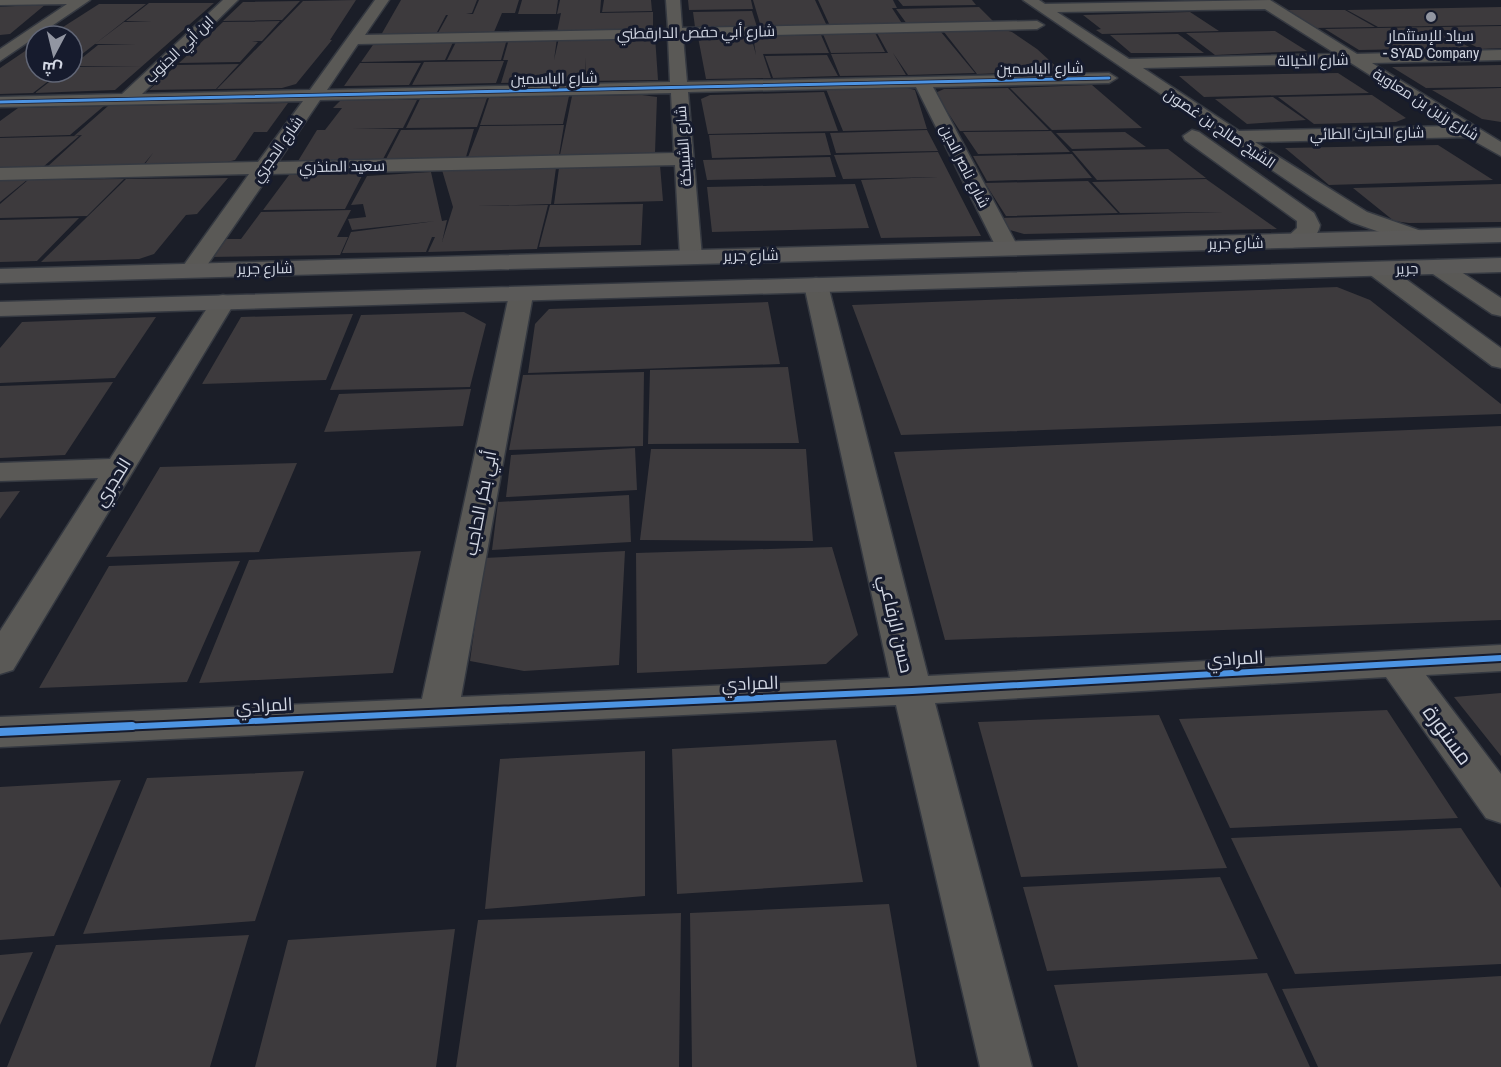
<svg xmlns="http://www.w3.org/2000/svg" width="1501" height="1067" font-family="'Archivo Narrow',Cairo,sans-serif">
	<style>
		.building { fill: #3d3a3d }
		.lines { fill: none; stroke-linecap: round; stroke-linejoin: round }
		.minor-casing { stroke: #353941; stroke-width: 3 }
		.major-casing { stroke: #353941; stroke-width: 3 }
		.minor { fill: #5a5956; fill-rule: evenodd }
		.major { fill: #5b5a59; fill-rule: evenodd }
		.cycleway-far2-casing { stroke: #161b2d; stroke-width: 4.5 }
		.cycleway-far1-casing { stroke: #161b2d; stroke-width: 10 }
		.cycleway-casing { stroke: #161b2d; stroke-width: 12 }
		.cycleway-far2 { stroke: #4d94e3; stroke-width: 3 }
		.cycleway-far1 { stroke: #4d94e3; stroke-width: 6 }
		.cycleway { stroke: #4d94e3; stroke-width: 8 }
		.poi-dot { fill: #9296a2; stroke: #161b2d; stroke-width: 2 }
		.labels { text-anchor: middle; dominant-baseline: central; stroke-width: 6; stroke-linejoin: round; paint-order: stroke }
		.far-street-label { font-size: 15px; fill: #d2d7e3; stroke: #161b2d }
		.far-poi-label { font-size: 15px; fill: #d2d7e3; stroke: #161b2d }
		.street-label { font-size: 18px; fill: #d2d7e3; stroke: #161b2d }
		.near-street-label { font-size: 21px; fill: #d2d7e3; stroke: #161b2d }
	</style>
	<rect width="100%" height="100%" fill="#1b1e28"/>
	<!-- building -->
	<path class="building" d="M 356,0 L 330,40 L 332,40 L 296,84 L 282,88 L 217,89 L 303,1 Z
		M 401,0 L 477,0 L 472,13 L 466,14 L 473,14 L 479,0 L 519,0 L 515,13 L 502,13 L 494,32 L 438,33 L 448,15 L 446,15 L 436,34 L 381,35 Z
		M 522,0 L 558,0 L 556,14 L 518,14 Z
		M 560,0 L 601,0 L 600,13 L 653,12 L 653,30 L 557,32 L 561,13 L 557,14 Z
		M 604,0 L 651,0 L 652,11 L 602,12 Z
		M 688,0 L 751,0 L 753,9 L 689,10 Z
		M 753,0 L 815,0 L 827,26 L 761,27 Z
		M 818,0 L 893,0 L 897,8 L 892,8 L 903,25 L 830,26 Z
		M 898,0 L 972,0 L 976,5 L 903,6 Z
		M 300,1 L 282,20 L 223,21 L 243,2 Z
		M 149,3 L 214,3 L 115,90 L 35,93 L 62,72 L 72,72 L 72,67 L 142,66 L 72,66 L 98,45 L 136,44 L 95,44 L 124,22 L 152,22 L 126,21 Z
		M 46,4 L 10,34 L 0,35 L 0,7 Z
		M 99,4 L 146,4 L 72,62 L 72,36 L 49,36 Z
		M 979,7 L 994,22 L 907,24 L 896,9 Z
		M 1501,7 L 1501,25 L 1378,27 L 1347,10 Z
		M 1288,10 L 1345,10 L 1375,27 L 1315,28 Z
		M 752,11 L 757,27 L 695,27 L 693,12 Z
		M 1190,12 L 1219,31 L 1102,34 L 1096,30 L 1101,29 L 1083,15 Z
		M 280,21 L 262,41 L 252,41 L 258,42 L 240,62 L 179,63 L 223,22 Z
		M 1501,26 L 1501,48 L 1480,49 L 1439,27 Z
		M 1432,27 L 1471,48 L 1359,50 L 1325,29 Z
		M 1005,30 L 1012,32 L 1037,49 L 1061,71 L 977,74 L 944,32 Z
		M 1275,31 L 1307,51 L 1215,55 L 1186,33 Z
		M 941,32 L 975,73 L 908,75 L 893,53 L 906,75 L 840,76 L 831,54 L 888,53 L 877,33 Z
		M 875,33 L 885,52 L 831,53 L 823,34 Z
		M 1178,34 L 1204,53 L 1131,53 L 1110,35 Z
		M 821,35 L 829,53 L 763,54 L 771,78 L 706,79 L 698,37 L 751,36 L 756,55 L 753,36 Z
		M 655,36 L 658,80 L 586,81 L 585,58 L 585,81 L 501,83 L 508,60 L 503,60 L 509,39 L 557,38 L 554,60 L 559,38 Z
		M 507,39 L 501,60 L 447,60 L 457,40 Z
		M 454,40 L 445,60 L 361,62 L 375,42 Z
		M 34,45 L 36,45 L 36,72 L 60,72 L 33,93 L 0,94 L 0,68 Z
		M 827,55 L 838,76 L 773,78 L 765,56 Z
		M 504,61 L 496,83 L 412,85 L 424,62 Z
		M 360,63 L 421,63 L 409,85 L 344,86 Z
		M 239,64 L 216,89 L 149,90 L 177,65 Z
		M 1501,65 L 1501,87 L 1426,88 L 1392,67 Z
		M 1338,73 L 1369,93 L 1204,97 L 1179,76 Z
		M 1092,85 L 1142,128 L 1052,130 L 1010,88 Z
		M 903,87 L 915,90 L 927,129 L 843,131 L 826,89 Z
		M 1008,88 L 1049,130 L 960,131 L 935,93 L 944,89 Z
		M 1501,88 L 1501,122 L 1482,119 L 1432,90 Z
		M 824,92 L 838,131 L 708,134 L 701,99 L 710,95 Z
		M 642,95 L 657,97 L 655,153 L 560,155 L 572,96 Z
		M 1372,95 L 1406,118 L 1396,122 L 1314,124 L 1278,97 Z
		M 569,96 L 563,124 L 480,125 L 489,98 Z
		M 1273,97 L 1306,120 L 1247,124 L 1215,99 Z
		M 487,98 L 477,127 L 406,128 L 420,99 Z
		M 341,100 L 417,100 L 403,128 L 353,129 L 399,129 L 383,159 L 298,161 L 317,130 L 325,130 L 342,108 L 333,108 Z
		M 288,103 L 267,132 L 254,132 L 235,160 L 227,162 L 145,164 L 153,153 L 143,165 L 47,167 L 82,135 L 74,136 L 108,106 Z
		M 104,106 L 70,135 L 0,137 L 0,121 L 18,108 Z
		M 564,125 L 559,155 L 468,157 L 480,126 Z
		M 474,129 L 466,157 L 386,159 L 401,130 Z
		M 927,130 L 938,151 L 836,153 L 830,133 Z
		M 1051,131 L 1070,152 L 978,154 L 963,132 Z
		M 1125,132 L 1146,147 L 1072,149 L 1056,133 Z
		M 825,133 L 831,155 L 712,158 L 709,135 Z
		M 79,136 L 43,167 L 0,168 L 0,138 Z
		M 1438,145 L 1493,180 L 1329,185 L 1285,148 Z
		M 1168,149 L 1206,178 L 1097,180 L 1072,151 Z
		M 938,152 L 981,236 L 881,238 L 861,180 L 938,177 L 843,179 L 834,155 Z
		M 1072,154 L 1092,178 L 987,181 L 973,156 Z
		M 830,157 L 836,177 L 707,180 L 703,160 Z
		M 660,165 L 663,201 L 554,204 L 559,168 Z
		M 556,168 L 551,204 L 476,206 L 548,205 L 537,249 L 428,252 L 435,237 L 432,237 L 426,252 L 342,253 L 351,232 L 436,221 L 352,230 L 348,219 L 366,217 L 363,204 L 351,205 L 367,176 L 431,172 L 442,221 L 447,220 L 442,242 L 453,207 L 442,170 Z
		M 363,174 L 345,209 L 263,210 L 289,175 Z
		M 228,178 L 197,214 L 186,215 L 154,254 L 139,259 L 41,262 L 126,179 Z
		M 124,179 L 87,216 L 0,218 L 0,204 L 28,180 Z
		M 1206,179 L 1277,229 L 1024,234 L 1006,229 L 1000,218 L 1223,212 L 1120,213 L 1092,182 Z
		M 0,180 L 27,180 L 0,202 Z
		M 1088,181 L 1118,213 L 1006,216 L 985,183 Z
		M 855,184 L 869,228 L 712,232 L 707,187 Z
		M 1501,184 L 1501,222 L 1409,223 L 1394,221 L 1353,188 Z
		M 643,204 L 641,245 L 539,247 L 550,205 Z
		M 351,210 L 337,237 L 348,237 L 340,255 L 210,257 L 224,239 L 241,239 L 261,212 Z
		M 79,218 L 37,261 L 0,262 L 0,220 Z
		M 1337,287 L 1370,300 L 1501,404 L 1501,414 L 901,435 L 852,305 Z
		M 768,302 L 780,364 L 528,373 L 535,324 L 549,309 Z
		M 464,312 L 486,324 L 470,387 L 330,390 L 361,315 Z
		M 353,314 L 326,380 L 202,384 L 241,317 Z
		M 156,317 L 115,378 L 0,383 L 0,348 L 22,322 Z
		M 788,367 L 799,443 L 648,444 L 650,370 Z
		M 644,372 L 643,446 L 509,450 L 523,375 Z
		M 113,382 L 65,455 L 0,458 L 0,386 Z
		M 471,389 L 463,426 L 324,432 L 339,394 Z
		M 1501,426 L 1501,620 L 945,640 L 894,452 Z
		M 635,448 L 637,490 L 506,497 L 511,455 Z
		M 651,449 L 806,449 L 813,541 L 640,540 Z
		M 297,463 L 259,552 L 106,557 L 160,467 Z
		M 20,491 L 0,519 L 0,492 Z
		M 629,495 L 631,542 L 492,550 L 498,502 Z
		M 832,547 L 858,635 L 826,664 L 637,673 L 636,553 Z
		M 421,551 L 393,673 L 199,683 L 249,560 Z
		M 625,551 L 619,665 L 524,671 L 470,661 L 484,558 Z
		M 240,561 L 187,682 L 39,688 L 109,566 Z
		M 1501,693 L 1501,756 L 1454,697 Z
		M 1387,710 L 1458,818 L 1230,828 L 1179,719 Z
		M 1159,715 L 1227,868 L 1021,877 L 978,722 Z
		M 836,740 L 863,882 L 677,894 L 672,749 Z
		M 645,751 L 645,896 L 485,909 L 500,759 Z
		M 304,771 L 255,921 L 83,934 L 147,778 Z
		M 121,780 L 54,936 L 0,940 L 0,787 Z
		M 1461,828 L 1501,888 L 1501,964 L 1295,974 L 1231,838 Z
		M 1220,877 L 1258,959 L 1047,971 L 1023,887 Z
		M 889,904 L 917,1067 L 692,1067 L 690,913 Z
		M 681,913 L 679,1067 L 456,1067 L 478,920 Z
		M 455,929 L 436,1067 L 255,1067 L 288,940 Z
		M 249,935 L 210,1067 L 7,1067 L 56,945 Z
		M 33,952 L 0,1025 L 0,955 Z
		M 1267,973 L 1310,1067 L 1078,1067 L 1054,985 Z
		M 1501,976 L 1501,1067 L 1318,1067 L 1282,989 Z"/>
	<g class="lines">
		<!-- minor casing -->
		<g class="minor-casing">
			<path id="minor" d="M 0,0 L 90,0 L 0,61 L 0,49 L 67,4 L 0,5 Z
				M 223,0 L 238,0 L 142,94 L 310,90 L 375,0 L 389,0 L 365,35 L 668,29 L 666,0 L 680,0 L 682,28 L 1037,21 L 1044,25 L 1037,29 L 683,37 L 687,82 L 1109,73 L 1117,78 L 1109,83 L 933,87 L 1019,249 L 1016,254 L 1000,254 L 997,249 L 916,87 L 688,92 L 702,257 L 699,262 L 683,262 L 680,257 L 675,165 L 270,174 L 201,274 L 185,274 L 181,269 L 249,174 L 0,180 L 0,168 L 258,162 L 303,101 L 0,107 L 0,97 L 122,94 ZM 668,38 L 670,82 L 327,90 L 358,44 ZM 671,93 L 674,153 L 278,162 L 320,100 Z
				M 1023,0 L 1039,0 L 1045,4 L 1270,0 L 1357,54 L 1501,50 L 1501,60 L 1372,63 L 1501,142 L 1501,156 L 1467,137 L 1255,142 L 1367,212 L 1427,233 L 1430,238 L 1427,243 L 1411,243 L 1351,222 L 1313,198 ZM 1265,9 L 1336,54 L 1129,59 L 1057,12 ZM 1351,63 L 1450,126 L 1239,131 L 1143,68 Z
				M 1192,130 L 1199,132 L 1314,213 L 1320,225 C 1318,240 1299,250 1285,247 L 1282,242 L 1297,228 L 1297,221 L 1185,140 L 1183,136 Z
				M 1438,260 L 1446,262 L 1501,298 L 1501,316 L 1492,314 L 1430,272 L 1426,267 L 1430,262 Z
				M 1377,262 L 1385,264 L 1501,348 L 1501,368 L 1492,366 L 1369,274 L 1365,269 L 1369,264 Z
				M 816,278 L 824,280 L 828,285 L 928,676 L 1501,645 L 1501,671 L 1426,675 L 1501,774 L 1501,823 L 1486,818 L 1386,677 L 935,703 L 1032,1067 L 980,1067 L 896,705 L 0,747 L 0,717 L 422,699 L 509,295 L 512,290 L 521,288 L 530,290 L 533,295 L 461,697 L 890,678 L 804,285 L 808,280 Z
				M 223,295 L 232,297 L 235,302 L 13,670 L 0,674 L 0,631 L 98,478 L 0,481 L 0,463 L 110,459 L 211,302 L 214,297 Z"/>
		</g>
		<!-- major casing -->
		<g class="major-casing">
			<path id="major" d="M 1501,228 L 1501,242 L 0,283 L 0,269 Z
				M 1501,258 L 1501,272 L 0,316 L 0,302 Z"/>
		</g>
		<!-- minor -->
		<use href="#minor" class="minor"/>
		<!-- major -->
		<use href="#major" class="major"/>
		<!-- cycleway-far2 casing -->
		<g class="cycleway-far2-casing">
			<path id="cycleway-far2" d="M 0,102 L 1109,78"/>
		</g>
		<!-- cycleway-far1 casing -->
		<g class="cycleway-far1-casing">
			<path id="cycleway-far1" d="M 99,728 L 912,691 L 1501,658"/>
		</g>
		<!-- cycleway casing -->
		<g class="cycleway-casing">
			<path id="cycleway" d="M 0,732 L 132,726"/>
		</g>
		<!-- cycleway-far2 -->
		<use href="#cycleway-far2" class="cycleway-far2"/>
		<!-- cycleway-far1 -->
		<use href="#cycleway-far1" class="cycleway-far1"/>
		<!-- cycleway -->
		<use href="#cycleway" class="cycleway"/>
	</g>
	<!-- markers -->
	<circle class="poi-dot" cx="1431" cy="17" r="6"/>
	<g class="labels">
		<!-- far-street labels -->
		<g class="far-street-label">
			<text transform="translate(696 32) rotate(-1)">شارع أبي حفص الدارقطني</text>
			<text transform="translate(179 49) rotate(-44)">ابن أبي الجنوب</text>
			<text transform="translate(1313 60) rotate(-1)">شارع الخيالة</text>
			<text transform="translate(1040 68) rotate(-1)">شارع الياسمين</text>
			<text transform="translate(554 78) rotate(-1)">شارع الياسمين</text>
			<text transform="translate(1426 104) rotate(32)">شارع رزين بن معاوية</text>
			<text transform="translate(1220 128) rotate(34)">الشيخ صالح بن غصون</text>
			<text transform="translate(1367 133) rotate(-1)">شارع الحارث الطائي</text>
			<text transform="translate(683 146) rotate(-94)">شارع الشبيكة</text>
			<text transform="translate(277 149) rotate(-55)">شارع الحجري</text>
			<text transform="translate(342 166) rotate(-1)">سعيد المنذري</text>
			<text transform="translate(965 166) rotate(63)">شارع ناصر الدين</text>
			<text transform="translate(1236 243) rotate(-1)">شارع جرير</text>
			<text transform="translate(751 255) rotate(-1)">شارع جرير</text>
			<text transform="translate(265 268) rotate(-1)">شارع جرير</text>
			<text transform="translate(1407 268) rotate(-2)">جرير</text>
		</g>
		<!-- far-poi labels -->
		<g class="far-poi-label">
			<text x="1431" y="35">سياد للإستثمار<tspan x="1431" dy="17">- SYAD Company</tspan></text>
		</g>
		<!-- street labels -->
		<g class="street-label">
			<text transform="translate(112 482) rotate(-58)">الحجري</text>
			<text transform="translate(480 503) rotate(-79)">أبي بكر الحاجب</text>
			<text transform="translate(896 624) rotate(77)">حسن الرفاعي</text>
			<text transform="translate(1235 658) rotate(-3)">المرادي</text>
			<text transform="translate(750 683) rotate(-2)">المرادي</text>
			<text transform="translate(264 705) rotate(-3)">المرادي</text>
		</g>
		<!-- near-street labels -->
		<g class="near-street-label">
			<text transform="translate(1448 735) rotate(54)">مستورة</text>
		</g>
	</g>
	<!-- north arrow -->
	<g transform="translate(54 54) rotate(187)"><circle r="28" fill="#161b2d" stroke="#616676" stroke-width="1.5"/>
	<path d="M0-4.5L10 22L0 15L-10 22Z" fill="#9296a2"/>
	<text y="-9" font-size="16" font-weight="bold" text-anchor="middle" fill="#d2d7e3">ش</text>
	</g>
</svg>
